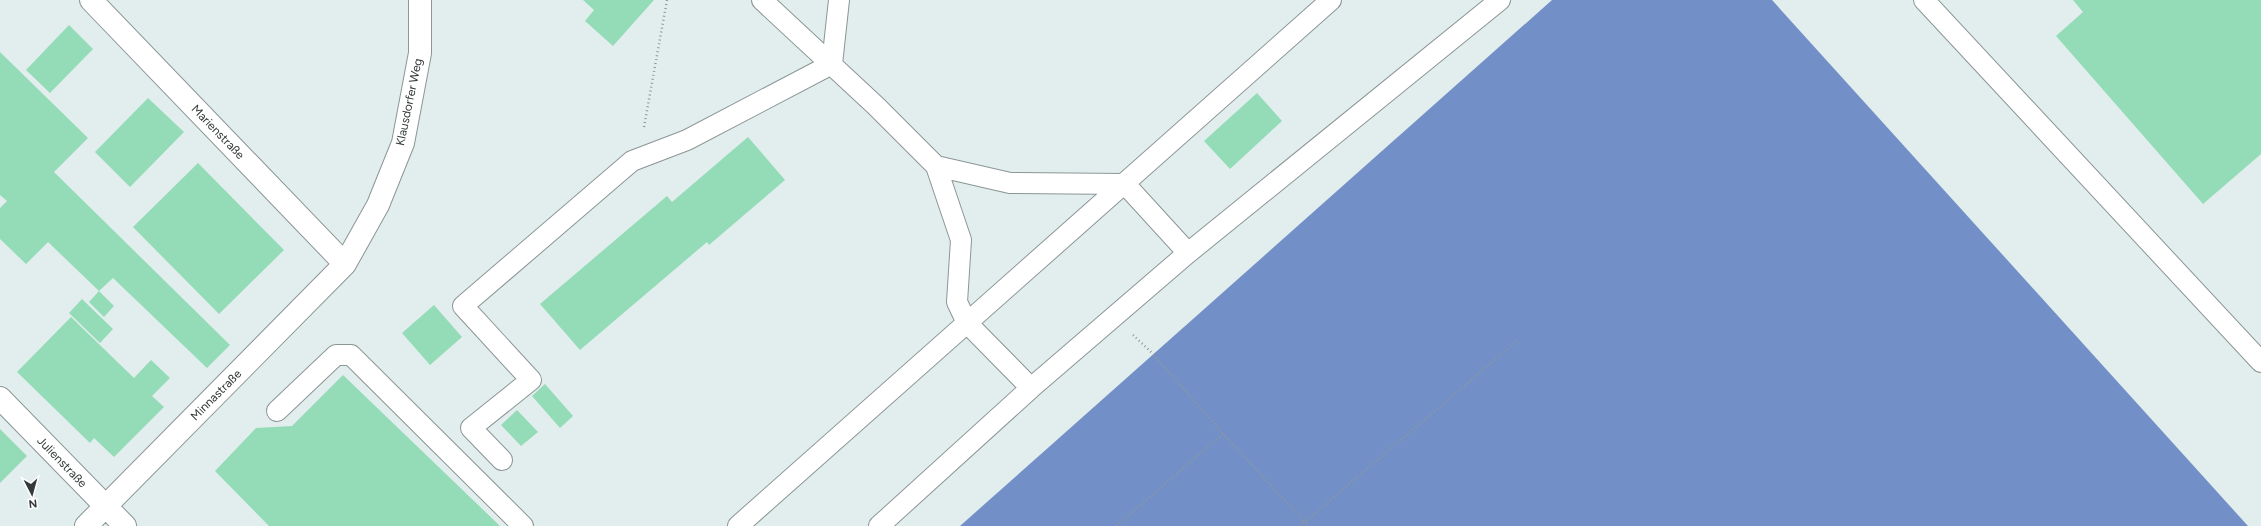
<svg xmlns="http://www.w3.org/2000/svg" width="2261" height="526" font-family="Figtree,sans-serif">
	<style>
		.water { fill: #7290c7 }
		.building { fill: #93dcb7 }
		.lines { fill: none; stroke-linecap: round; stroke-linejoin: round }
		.service-casing { stroke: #8b9695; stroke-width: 22 }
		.minor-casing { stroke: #8b9695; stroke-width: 24 }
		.path { stroke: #8f9897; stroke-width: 2.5; stroke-dasharray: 1 3; stroke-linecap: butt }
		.service { stroke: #fff; stroke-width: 20 }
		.minor { stroke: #fff; stroke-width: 22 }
		.labels { text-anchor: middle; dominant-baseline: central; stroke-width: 3; stroke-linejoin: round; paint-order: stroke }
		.street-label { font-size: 12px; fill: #343939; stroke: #fff }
	</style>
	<rect width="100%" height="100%" fill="#e2eeed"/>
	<!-- water -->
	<path class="water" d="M 1552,0 L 1772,0 L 2248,526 L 960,526 Z"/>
	<!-- building -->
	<path class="building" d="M 583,0 L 654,0 L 613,46 L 585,21 L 594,10 Z
		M 2073,0 L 2261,0 L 2261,154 L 2203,204 L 2056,36 L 2083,12 Z
		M 69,25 L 93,49 L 50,93 L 26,70 Z
		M 0,52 L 88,138 L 54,172 L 230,345 L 207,368 L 113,278 L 99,291 L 114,306 L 104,317 L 89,302 L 99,291 L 48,242 L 26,264 L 0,239 L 0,208 L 7,201 L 0,195 Z
		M 1257,93 L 1282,121 L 1230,169 L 1204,141 Z
		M 148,98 L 184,132 L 130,187 L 95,152 Z
		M 748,137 L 785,180 L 709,245 L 707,242 L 580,350 L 540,304 L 667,196 L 672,202 Z
		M 198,163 L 284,250 L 219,314 L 133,227 Z
		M 82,299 L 113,329 L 100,343 L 69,313 Z
		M 434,305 L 462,337 L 430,365 L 402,333 Z
		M 71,317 L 134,378 L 151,360 L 170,378 L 152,396 L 164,407 L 114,457 L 94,438 L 90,443 L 17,372 Z
		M 343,375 L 500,526 L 269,526 L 215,471 L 256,428 L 292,426 Z
		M 545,384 L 573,416 L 560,428 L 532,396 Z
		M 517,410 L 538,432 L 521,446 L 501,425 Z
		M 0,429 L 27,456 L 0,483 Z"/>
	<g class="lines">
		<!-- service casing -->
		<g class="service-casing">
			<path id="service" d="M 762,0 L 876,106 L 936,166 L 961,240 L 957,302 L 967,323 L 1031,388
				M 1924,0 L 2261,362
				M 936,166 L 1010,183 L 1125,184 L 1188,253
				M 277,411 L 336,355 L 351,355 L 523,526
				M 502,460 L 471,428 L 531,380 L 463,306 L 632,161 L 687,140 L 832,64 L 839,0
				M 738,526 L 1331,0
				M 879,526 L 1031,388 L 1188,253 L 1500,0"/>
		</g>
		<!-- minor casing -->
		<g class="minor-casing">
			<path id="minor" d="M 91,0 L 345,264
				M 0,398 L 125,526
				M 86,526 L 345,264 L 378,205 L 403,143 L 420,53 L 420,0"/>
		</g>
		<!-- path -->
		<path class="path" d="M 644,127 L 667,0
			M 1133,335 L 1153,354 L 1223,434 L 1309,526
			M 1116,526 L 1223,434
			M 1300,526 L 1518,340"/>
		<!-- service -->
		<use href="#service" class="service"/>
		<!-- minor -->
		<use href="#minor" class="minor"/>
	</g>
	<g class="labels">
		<!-- street labels -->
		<g class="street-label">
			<text transform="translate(409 102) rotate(-78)">Klausdorfer Weg</text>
			<text transform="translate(218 132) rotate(46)">Marienstraße</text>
			<text transform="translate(216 395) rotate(-45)">Minnastraße</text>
			<text transform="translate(62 462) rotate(46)">Julienstraße</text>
		</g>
	</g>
	<!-- north arrow -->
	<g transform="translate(32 494) rotate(174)" stroke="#ffffff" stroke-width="3" paint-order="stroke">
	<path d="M0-3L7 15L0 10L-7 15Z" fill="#343939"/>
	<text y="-6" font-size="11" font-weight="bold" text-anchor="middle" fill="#343939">N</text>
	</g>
</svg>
